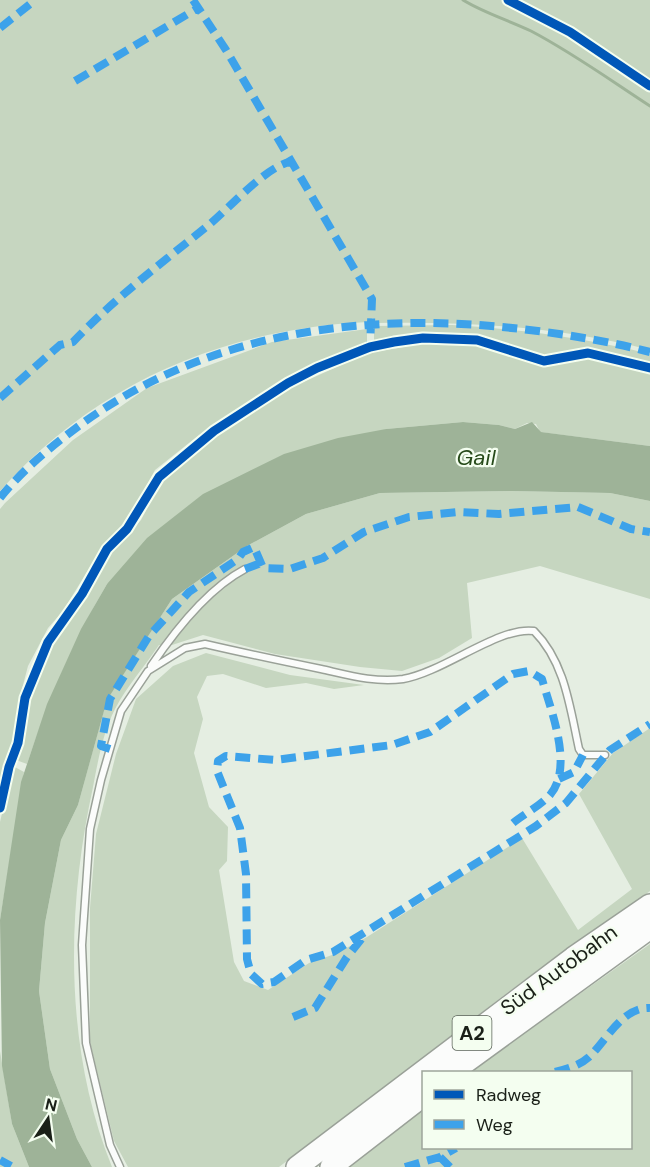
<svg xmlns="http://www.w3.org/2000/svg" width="650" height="1167" font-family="'DM Sans',sans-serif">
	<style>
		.green { fill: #c6d6c0 }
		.water { fill: #9eb398 }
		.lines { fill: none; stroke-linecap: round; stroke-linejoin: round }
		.stream { stroke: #9eb398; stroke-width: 3 }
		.service-casing { stroke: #9aa198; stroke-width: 9 }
		.motorway-casing { stroke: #9aa198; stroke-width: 24 }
		.service { stroke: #fbfcfb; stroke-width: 6 }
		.motorway { stroke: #fbfcfb; stroke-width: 21 }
		.quiet { stroke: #3da2ea; stroke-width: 8; stroke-dasharray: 15 8; stroke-linecap: butt }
		.cycleway-casing { stroke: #f4fef0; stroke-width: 13 }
		.cycleway { stroke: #0057b8; stroke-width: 9 }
		.labels { text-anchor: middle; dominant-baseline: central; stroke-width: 4.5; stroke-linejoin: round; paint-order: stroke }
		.shield { fill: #f4fef0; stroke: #5b6359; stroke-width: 1.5 }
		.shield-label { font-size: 20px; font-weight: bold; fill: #1a2018 }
		.street-label { font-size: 21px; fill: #1a2018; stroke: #f4fef0 }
		.water-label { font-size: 22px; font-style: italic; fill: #264a19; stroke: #f4fef0 }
	</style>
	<rect width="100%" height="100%" fill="#e5eee2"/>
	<!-- green -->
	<path class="green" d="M 0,0 L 650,0 L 650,350 C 560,327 469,321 376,323 L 373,318 L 367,322 C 224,329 96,383 0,491 Z
		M 452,325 C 519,329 585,338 650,354 L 650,366 L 584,349 L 546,358 L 481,337 L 415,336 L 374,343 L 374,326 Z
		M 367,329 L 367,343 L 290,377 L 199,435 L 155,470 L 130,517 L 101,549 L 63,611 L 48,628 L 28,666 L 18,704 L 18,727 L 0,788 L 0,509 L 5,503 L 73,440 L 147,388 L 272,342 Z
		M 427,343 L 480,346 L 552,366 L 585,357 L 650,373 L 650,446 L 540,432 L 536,424 L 527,423 L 515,429 L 499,425 L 463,422 L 386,429 L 107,584 C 73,641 48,701 27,764 L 16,760 L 24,737 L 30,693 L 49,649 L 92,586 L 107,556 L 141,520 L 162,480 L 209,441 L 292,387 L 368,353 Z
		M 512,491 L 610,493 L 650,501 L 650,599 L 540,566 L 467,583 L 472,638 L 439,658 L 402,671 L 360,667 L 275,654 L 203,635 L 172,645 L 159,645 C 145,666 127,686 115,709 C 103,732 98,761 93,787 C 66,911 64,1048 112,1167 L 92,1167 L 77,1139 L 50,1069 L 39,991 L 45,923 L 61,840 L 78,805 L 107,699 L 172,599 L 247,546 L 306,514 L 380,493 Z
		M 206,653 L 290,675 L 364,685 L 334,689 L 306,683 L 266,688 L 223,674 L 207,676 L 197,697 L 203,719 L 194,753 L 209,807 L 228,827 L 227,861 L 219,870 L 234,962 L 244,981 L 268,990 L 309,963 L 335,954 L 367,937 L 522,838 L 578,930 L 632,889 L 579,794 L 613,753 L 650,728 L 650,891 L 519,984 L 279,1167 L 128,1167 L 114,1141 L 90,1042 L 90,908 L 96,834 L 116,754 L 136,699 L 173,666 Z
		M 13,766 L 24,772 L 0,920 L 0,822 Z
		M 650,944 L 650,1167 L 347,1167 L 423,1109 L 424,1148 L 630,1148 L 630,1072 L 470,1072 Z
		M 0,1051 L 12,1124 L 29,1167 L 0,1167 Z"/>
	<!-- water -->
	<path class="water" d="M 463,422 L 499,425 L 515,429 L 532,422 L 541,432 L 650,446 L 650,501 L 610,493 L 512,491 L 380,493 L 306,514 L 247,546 L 172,599 L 107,700 L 78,805 L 61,840 L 45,923 L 39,991 L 50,1069 L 77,1139 L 92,1167 L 29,1167 L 12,1124 L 2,1066 L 0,920 L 21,782 L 47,704 L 81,629 L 107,584 L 147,538 L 203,494 L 284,454 L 338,438 L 386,429 Z"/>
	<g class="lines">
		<!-- stream -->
		<path class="stream" d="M 463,0 C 484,13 508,20 531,31 C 573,53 610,80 650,106"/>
		<!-- service casing -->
		<g class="service-casing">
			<path id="service" d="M 151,666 C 174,632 209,588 245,569
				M 120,1167 L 110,1145 L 86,1043 L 82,945 L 90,829 L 101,780 L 121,711 L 148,671 L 185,648 L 205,644 C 244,653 282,661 321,669 C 348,675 375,683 403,679 C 444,672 499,626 534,631 C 565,662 570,708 579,749 L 583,755 L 605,755"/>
		</g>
		<!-- motorway casing -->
		<g class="motorway-casing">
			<path id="motorway" d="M 452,1072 L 650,928
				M 297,1167 L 573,958 L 650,905
				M 331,1167 L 424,1095"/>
		</g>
		<!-- service -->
		<use href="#service" class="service"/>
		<!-- motorway -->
		<use href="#motorway" class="motorway"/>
		<!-- quiet -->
		<path class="quiet" d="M 193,0 L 226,50 L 372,299 L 370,347
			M 0,28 L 35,0
			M 75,81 L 198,8
			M 0,398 L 60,345 L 73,342 C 115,298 163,262 210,224 C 229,208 267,166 290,162
			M 0,498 C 22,470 52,446 80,425 C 209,331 366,311 521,329 C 564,334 608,341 650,352
			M 245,569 L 261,563
			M 110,749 L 101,746 L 110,699 L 149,636 L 189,592 L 238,559 L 243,552 L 254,547 L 263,568 L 290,569 L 323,558 L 364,532 L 409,517 L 459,512 L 499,514 L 578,507 L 631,529 L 650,532
			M 559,779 L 574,772 L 583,755
			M 513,823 C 524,814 540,806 550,795 C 574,767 551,711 542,679 L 529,671 L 513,674 L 430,732 L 392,745 L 275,760 L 226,756 L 218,761 L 217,771 L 240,828 L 246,874 L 247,959 L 251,974 L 262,984 L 274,982 L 306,960 L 333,952 L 536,826 L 566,803 L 610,750 L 650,724
			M 293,1017 L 315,1008 L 347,957 L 363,937
			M 555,1072 C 568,1069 580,1065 589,1057 C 607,1040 622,1007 650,1008
			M 440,1157 L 450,1167
			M 0,1160 L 11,1166
			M 405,1167 L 440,1157 L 456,1148"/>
		<!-- cycleway casing -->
		<g class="cycleway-casing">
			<path id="cycleway" d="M 508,0 L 570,32 L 650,86
				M 0,808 L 9,767 L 18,743 L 25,698 L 48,642 L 82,594 L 107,549 L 127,529 L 159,477 L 214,431 L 288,383 L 317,368 L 370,347 L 394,342 L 423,338 L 477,340 L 544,361 L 588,353 L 650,368"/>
		</g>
		<!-- cycleway -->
		<use href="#cycleway" class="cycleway"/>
	</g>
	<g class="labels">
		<!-- shield labels -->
		<rect class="shield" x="452.5" y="1016" width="39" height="34" rx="4.5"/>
		<g class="shield-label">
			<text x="472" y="1033">A2</text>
		</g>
		<!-- street labels -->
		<g class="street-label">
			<text transform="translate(559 970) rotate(-36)">Süd Autobahn</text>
		</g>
		<!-- water labels -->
		<g class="water-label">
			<text x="476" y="457">Gail</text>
		</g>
	</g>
	<!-- legend -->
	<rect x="422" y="1071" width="210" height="78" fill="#f4fef0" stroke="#9da59a" stroke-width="1.5"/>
	<rect x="434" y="1090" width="30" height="9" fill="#0057b8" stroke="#9da59a" stroke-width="1.5"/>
	<text x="476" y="1101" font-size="18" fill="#1a2018">Radweg</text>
	<rect x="434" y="1120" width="30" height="9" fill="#3da2ea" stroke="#9da59a" stroke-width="1.5"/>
	<text x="476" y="1131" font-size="18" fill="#1a2018">Weg</text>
	<!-- north arrow -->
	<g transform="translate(48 1119) rotate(13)" stroke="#f4fef0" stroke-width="4.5" paint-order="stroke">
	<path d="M0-4.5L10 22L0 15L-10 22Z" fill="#1a2018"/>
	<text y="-9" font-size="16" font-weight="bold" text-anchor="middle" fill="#1a2018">N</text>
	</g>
</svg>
